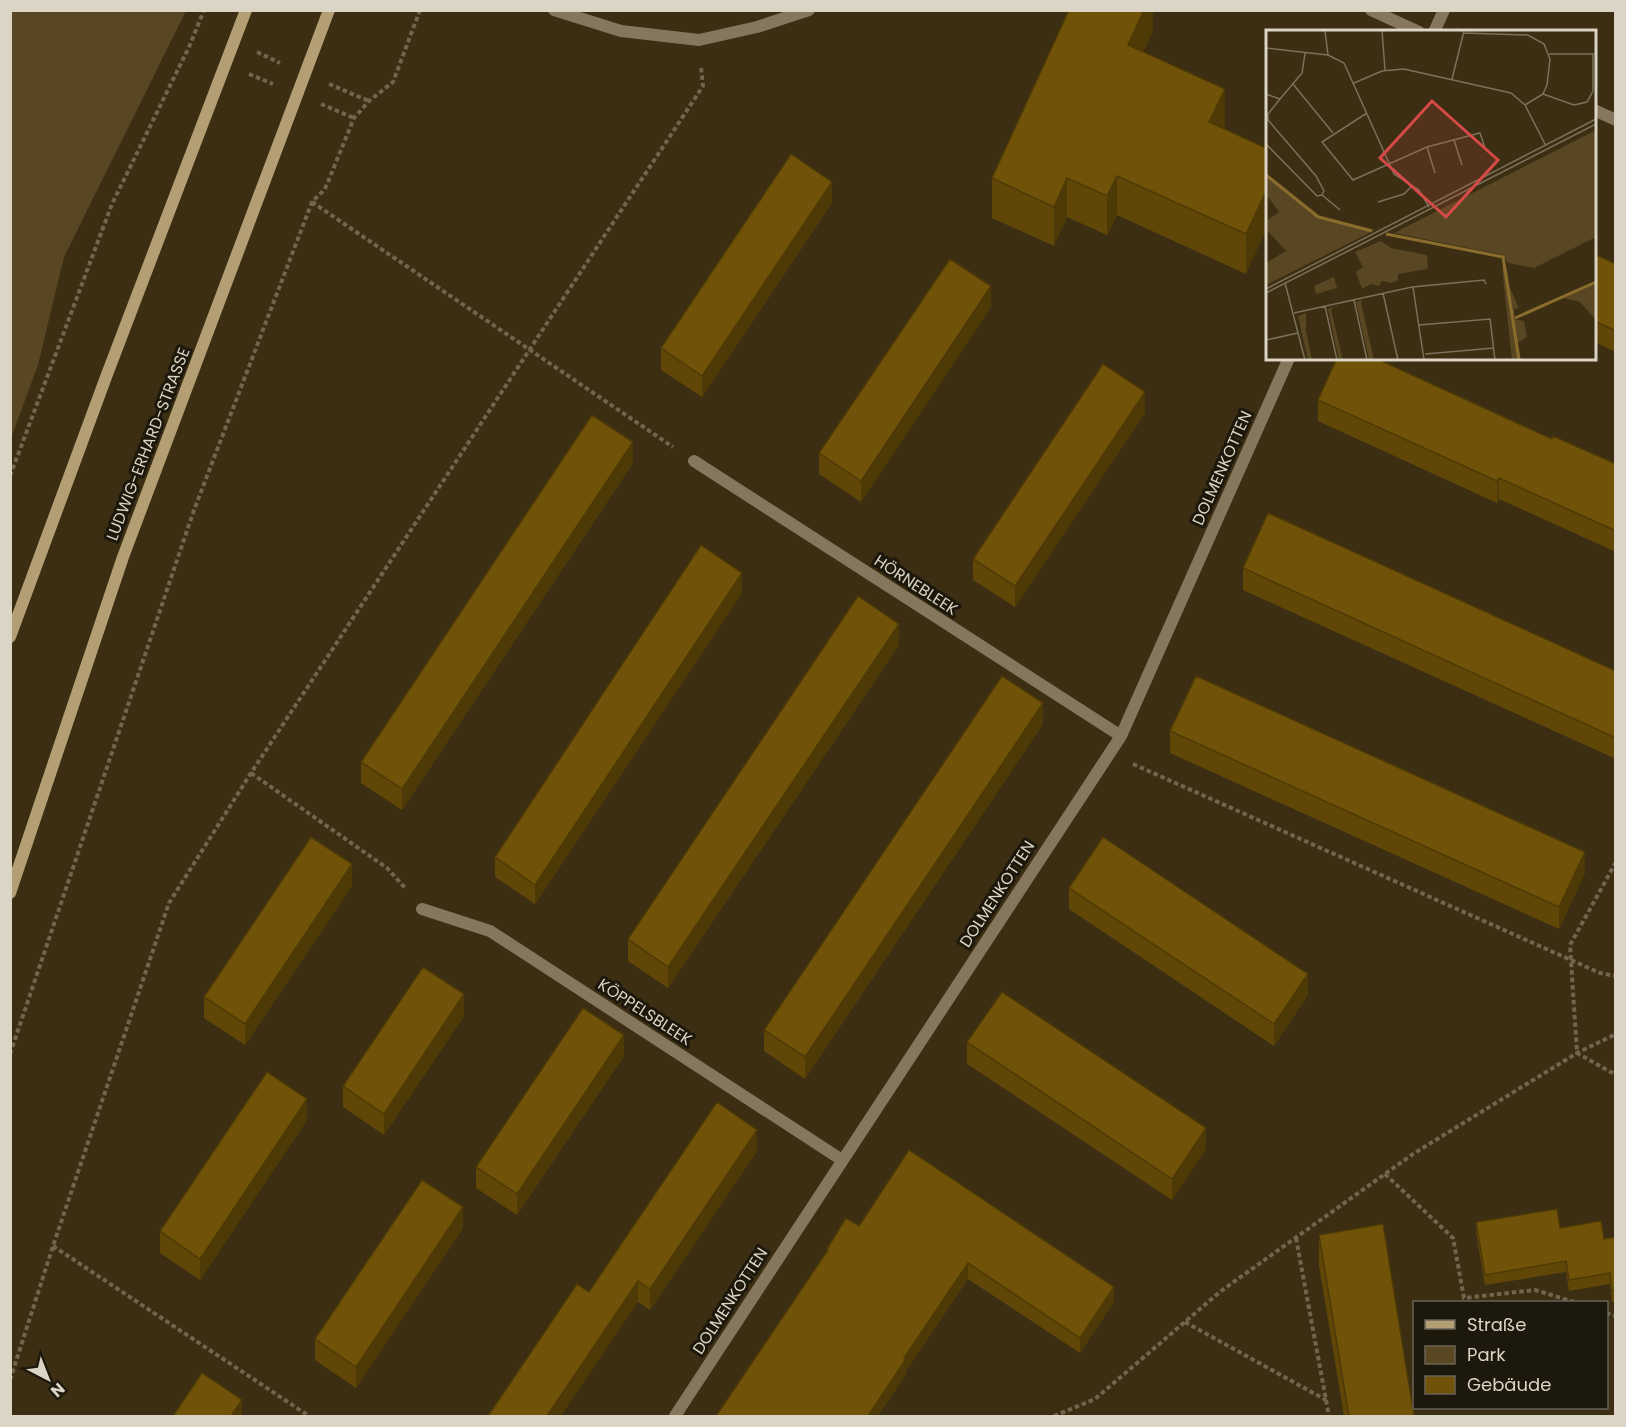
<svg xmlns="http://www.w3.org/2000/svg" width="1626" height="1427" font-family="Poppins,sans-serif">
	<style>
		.green { fill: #584722 }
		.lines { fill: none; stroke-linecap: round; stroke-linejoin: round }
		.path { stroke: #70654d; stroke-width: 4; stroke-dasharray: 4.5 3; stroke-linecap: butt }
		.minor { stroke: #84775d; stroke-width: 12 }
		.secondary { stroke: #b49f75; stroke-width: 12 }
		.wall { fill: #604708 }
		.shaded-wall { fill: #4e3a06 }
		.building { fill: #705309; stroke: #4e3a06; stroke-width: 1.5 }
		.labels { text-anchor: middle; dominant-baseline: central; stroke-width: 6; stroke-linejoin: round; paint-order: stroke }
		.street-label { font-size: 16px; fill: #dcd4c4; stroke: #1d180c }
		.inset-river { fill: none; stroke: #8a6d2c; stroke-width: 3 }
		.inset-road { fill: none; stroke: #7b7059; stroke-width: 1.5 }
		.view { fill: #d74a47; fill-opacity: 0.15; stroke: #d74a47; stroke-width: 3 }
		.inset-edge { fill: none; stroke: #dcd4c4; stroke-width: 3 }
	</style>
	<rect width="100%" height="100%" fill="#3b2e12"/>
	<!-- green -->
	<path class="green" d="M 11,10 L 186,11 L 64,257 L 38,365 L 11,438 Z"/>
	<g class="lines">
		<!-- path -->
		<path class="path" d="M 257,52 L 280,63
			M 249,74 L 273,84
			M 329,84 L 369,101
			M 321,104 L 354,118
			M 312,202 L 673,447
			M 10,476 L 112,204 L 189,47 L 204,10
			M 1133,764 L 1600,973 L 1616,976
			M 251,773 L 387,868 L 406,889
			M 1616,862 L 1570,945 L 1577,1053 L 1616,1075
			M 10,1054 L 194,510 L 312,202 L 325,189 L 354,118 L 369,101 L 393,82 L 420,10
			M 1385,1174 L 1453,1238 L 1464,1298 L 1535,1290 L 1574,1302
			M 1296,1238 L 1329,1416
			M 53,1246 L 309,1416
			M 1606,1313 L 1616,1316
			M 1185,1322 L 1326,1400
			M 10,1380 L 53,1246 L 169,903 L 251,773 L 703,86 L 701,67
			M 1054,1416 L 1095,1399 L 1221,1291 L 1413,1154 L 1577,1053 L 1616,1034"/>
		<!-- minor -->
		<path class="minor" d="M 554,10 L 621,31 L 699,40 L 757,27 L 809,10
			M 1371,10 L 1419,32
			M 1434,32 L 1444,10
			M 1594,110 L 1616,120
			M 694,461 L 1121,736
			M 422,909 L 490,931 L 842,1160
			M 675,1416 L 1121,736 L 1289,358"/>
		<!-- secondary -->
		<path class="secondary" d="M 10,637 L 106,377 L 246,10
			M 10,893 L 123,557 L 329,10"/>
	</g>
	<!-- wall -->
	<path class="wall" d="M 1153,10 L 1153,31 L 1143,52 L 1225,129 L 1268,149 L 1246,274 L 1117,215 L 1107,235 L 1067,217 L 1054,246 L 992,218 L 992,178 Z
		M 832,203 L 702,397 L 661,370 L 661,348 Z
		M 1594,254 L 1616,264 L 1616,352 L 1594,342 Z
		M 991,307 L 861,502 L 819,474 L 819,453 Z
		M 1318,400 L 1552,439 L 1616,464 L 1616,552 L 1499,499 L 1497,503 L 1318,421 Z
		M 1145,413 L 1015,607 L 973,580 L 973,559 Z
		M 633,463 L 402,810 L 361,783 L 361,762 Z
		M 1243,568 L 1616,671 L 1616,759 L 1243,590 Z
		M 742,593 L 535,904 L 495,877 L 495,857 Z
		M 899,645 L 668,988 L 628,961 L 628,939 Z
		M 1043,724 L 805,1079 L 764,1051 L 764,1030 Z
		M 1170,731 L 1585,873 L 1559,929 L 1170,753 Z
		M 352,886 L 245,1045 L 204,1018 L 204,997 Z
		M 1069,888 L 1308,995 L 1274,1046 L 1069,909 Z
		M 464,1016 L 384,1135 L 343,1107 L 343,1086 Z
		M 967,1042 L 1206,1149 L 1172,1200 L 967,1064 Z
		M 624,1056 L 517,1215 L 476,1188 L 476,1167 Z
		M 307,1120 L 200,1280 L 160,1253 L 160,1231 Z
		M 757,1151 L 650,1310 L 638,1302 L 589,1292 Z
		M 1476,1222 L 1560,1228 L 1604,1239 L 1616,1237 L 1616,1301 L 1612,1302 L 1610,1284 L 1569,1291 L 1566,1272 L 1485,1285 L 1476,1232 Z
		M 859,1226 L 1114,1302 L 1080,1353 L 968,1279 L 906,1371 L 906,1375 L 827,1253 L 827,1249 Z
		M 463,1228 L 356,1388 L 315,1360 L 315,1339 Z
		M 1319,1235 L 1414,1416 L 1344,1416 L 1319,1266 Z"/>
	<!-- shaded-wall -->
	<path class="shaded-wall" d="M 1144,10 L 1153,10 L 1153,31 L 1128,84 L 1128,45 Z
		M 1225,89 L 1225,128 L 1209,162 L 1209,122 Z
		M 1117,176 L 1117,215 L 1107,235 L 1107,196 Z
		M 1067,178 L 1067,217 L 1054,246 L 1054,207 Z
		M 832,182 L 832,203 L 702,397 L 702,376 Z
		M 1268,187 L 1268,226 L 1246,274 L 1246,234 Z
		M 991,286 L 991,307 L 861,502 L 861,481 Z
		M 1145,392 L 1145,413 L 1015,607 L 1015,586 Z
		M 633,442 L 633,463 L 402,810 L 402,789 Z
		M 1499,478 L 1499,499 L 1497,503 L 1497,481 Z
		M 742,573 L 742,593 L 535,904 L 535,885 Z
		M 899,624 L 899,645 L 668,988 L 668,967 Z
		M 1043,703 L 1043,724 L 805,1079 L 805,1057 Z
		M 1585,852 L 1585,873 L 1559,929 L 1559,907 Z
		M 352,864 L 352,886 L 245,1045 L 245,1024 Z
		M 1308,974 L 1308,995 L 1274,1046 L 1274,1024 Z
		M 464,994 L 464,1016 L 384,1135 L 384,1114 Z
		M 624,1035 L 624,1056 L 517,1215 L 517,1194 Z
		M 307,1099 L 307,1120 L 200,1280 L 200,1259 Z
		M 1206,1128 L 1206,1149 L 1172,1200 L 1172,1179 Z
		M 757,1130 L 757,1151 L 650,1310 L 650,1289 Z
		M 463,1207 L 463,1228 L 356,1388 L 356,1367 Z
		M 968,1263 L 968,1279 L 906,1371 L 906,1375 L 878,1416 L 868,1416 L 904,1358 Z
		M 638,1281 L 638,1302 L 561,1416 L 547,1416 Z
		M 1114,1287 L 1114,1302 L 1080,1353 L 1080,1338 Z
		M 242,1400 L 242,1416 L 231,1416 Z"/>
	<!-- building -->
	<path class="building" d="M 1069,10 L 1144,10 L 1128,45 L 1225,89 L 1209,122 L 1268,149 L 1268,187 L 1246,234 L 1117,176 L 1107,196 L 1067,178 L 1054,207 L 992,178 Z
		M 791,154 L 832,182 L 702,376 L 661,348 Z
		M 1594,254 L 1616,264 L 1616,331 L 1594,321 Z
		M 950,259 L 991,286 L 861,481 L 819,453 Z
		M 1337,358 L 1375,358 L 1552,439 L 1553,436 L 1616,464 L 1616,531 L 1499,478 L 1497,481 L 1318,400 Z
		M 1103,364 L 1145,392 L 1015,586 L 973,559 Z
		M 592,415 L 633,442 L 402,789 L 361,762 Z
		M 1268,513 L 1616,671 L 1616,738 L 1243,568 Z
		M 701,545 L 742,573 L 535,885 L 495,857 Z
		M 858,596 L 899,624 L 668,967 L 628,939 Z
		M 1002,676 L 1043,703 L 805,1057 L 764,1030 Z
		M 1196,676 L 1585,852 L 1559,907 L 1170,731 Z
		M 311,837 L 352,864 L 245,1024 L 204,997 Z
		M 1103,837 L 1308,974 L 1274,1024 L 1069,888 Z
		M 423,967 L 464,994 L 384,1114 L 343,1086 Z
		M 1002,992 L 1206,1128 L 1172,1179 L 967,1042 Z
		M 583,1008 L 624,1035 L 517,1194 L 476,1167 Z
		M 267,1072 L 307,1099 L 200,1259 L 160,1231 Z
		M 717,1102 L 757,1130 L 650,1289 L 638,1281 L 547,1416 L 488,1416 L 577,1284 L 589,1292 Z
		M 909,1150 L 1114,1287 L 1080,1338 L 968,1263 L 904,1358 L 906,1359 L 868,1416 L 716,1416 L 828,1250 L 827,1249 L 846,1218 L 859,1226 Z
		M 422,1180 L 463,1207 L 356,1367 L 315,1339 Z
		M 1557,1209 L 1560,1228 L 1601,1221 L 1604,1239 L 1616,1237 L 1616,1291 L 1612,1291 L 1610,1273 L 1569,1280 L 1566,1261 L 1485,1275 L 1476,1222 Z
		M 1383,1224 L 1414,1416 L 1349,1416 L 1319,1235 Z
		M 202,1373 L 242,1400 L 231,1416 L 173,1416 Z"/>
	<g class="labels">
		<!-- street labels -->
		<g class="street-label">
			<text transform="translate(148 444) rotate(-69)">LUDWIG-ERHARD-STRASSE</text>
			<text transform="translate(1222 468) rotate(-66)">DOLMENKOTTEN</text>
			<text transform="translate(916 585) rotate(33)">HÖRNEBLEEK</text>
			<text transform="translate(997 894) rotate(-57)">DOLMENKOTTEN</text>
			<text transform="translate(645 1012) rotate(33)">KÖPPELSBLEEK</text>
			<text transform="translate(730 1301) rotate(-57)">DOLMENKOTTEN</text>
		</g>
	</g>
	<!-- overview -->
	<g transform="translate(1266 30)">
		<rect width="330" height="330" fill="#3b2e12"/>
		<path d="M 330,100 L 330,207 L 268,238 L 242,233 L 237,225 L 128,203 ZM 0,143 L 53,185 L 109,200 L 0,255 L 0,233 L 20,221 L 0,199 L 0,191 L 13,182 L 0,164 ZM 115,211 L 125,218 L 161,225 L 162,239 L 132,244 L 132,250 L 125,253 L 116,251 L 113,256 L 105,254 L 96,259 L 90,242 L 97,237 L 89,222 ZM 236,238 L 241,239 L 244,258 L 253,278 L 248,279 L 249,289 L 258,291 L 261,307 L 252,313 L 255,330 L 246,330 ZM 68,247 L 71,258 L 50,264 L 48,256 ZM 330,252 L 330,290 L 314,272 L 298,268 ZM 97,270 L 95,273 L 108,330 L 103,330 L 90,272 ZM 68,277 L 65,280 L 77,330 L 73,330 L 62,279 ZM 40,283 L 40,301 L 46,330 L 42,330 L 32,286 Z" fill="#584722"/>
		<path class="inset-river" d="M 0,145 L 52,187 L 106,201M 120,204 L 237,227 L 253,330M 249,288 L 330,252"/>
		<path class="inset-road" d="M 116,0 L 119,40M 59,1 L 62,25M 198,3 L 262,5 L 278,14 L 284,29 L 281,55 L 277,64 L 259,75M 0,18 L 62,25 L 78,33 L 128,144 L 153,160 L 163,177M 283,24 L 330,24M 186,49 L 198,1M 88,53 L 116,41 L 138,39 L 245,63 L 259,75 L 280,116M 27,54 L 67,103M 0,64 L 14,69 L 36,43 L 39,23M 277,64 L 308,75 L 321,72 L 327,61 L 327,24M 14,69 L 2,84 L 2,90 L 50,146 L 58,161 L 56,165M 101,83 L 56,112 L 87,150 L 161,117 L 214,103 L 219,118M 188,110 L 196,135M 0,114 L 51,166 L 56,165 L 74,180M 161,117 L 169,143M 112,172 L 138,164 L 146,156M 19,253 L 39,330M 147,257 L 158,330M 0,259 L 330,89M 0,263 L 330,94M 117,263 L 132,330M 88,270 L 101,330M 59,276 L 71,330M 28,283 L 146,257 L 218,250 L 220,254M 153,295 L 224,289 L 229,330M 0,310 L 32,303M 159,324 L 228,318"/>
		<path class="view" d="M 166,71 L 232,130 L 180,187 L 114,128 Z"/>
		<rect width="330" height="330" class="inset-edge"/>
	</g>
	<!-- border -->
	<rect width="1626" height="1427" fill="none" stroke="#dcd4c4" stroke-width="24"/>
	<!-- legend -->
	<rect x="1413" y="1301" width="195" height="108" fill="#1d180c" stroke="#696356" stroke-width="1.5"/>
	<rect x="1425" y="1320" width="30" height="9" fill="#b49f75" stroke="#696356" stroke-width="1.5"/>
	<text x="1467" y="1331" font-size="18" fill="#dcd4c4">Straße</text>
	<rect x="1425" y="1346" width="30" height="18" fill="#584722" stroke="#696356" stroke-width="1.5"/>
	<text x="1467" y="1361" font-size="18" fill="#dcd4c4">Park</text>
	<rect x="1425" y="1376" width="30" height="18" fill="#705309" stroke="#696356" stroke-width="1.5"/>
	<text x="1467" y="1391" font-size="18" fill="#dcd4c4">Gebäude</text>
	<!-- north arrow -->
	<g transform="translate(48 1379) rotate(138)" stroke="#1d180c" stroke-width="4.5" paint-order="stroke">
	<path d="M0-4.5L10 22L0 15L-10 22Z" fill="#dcd4c4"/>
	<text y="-9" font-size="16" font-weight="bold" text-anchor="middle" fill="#dcd4c4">N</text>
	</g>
</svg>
